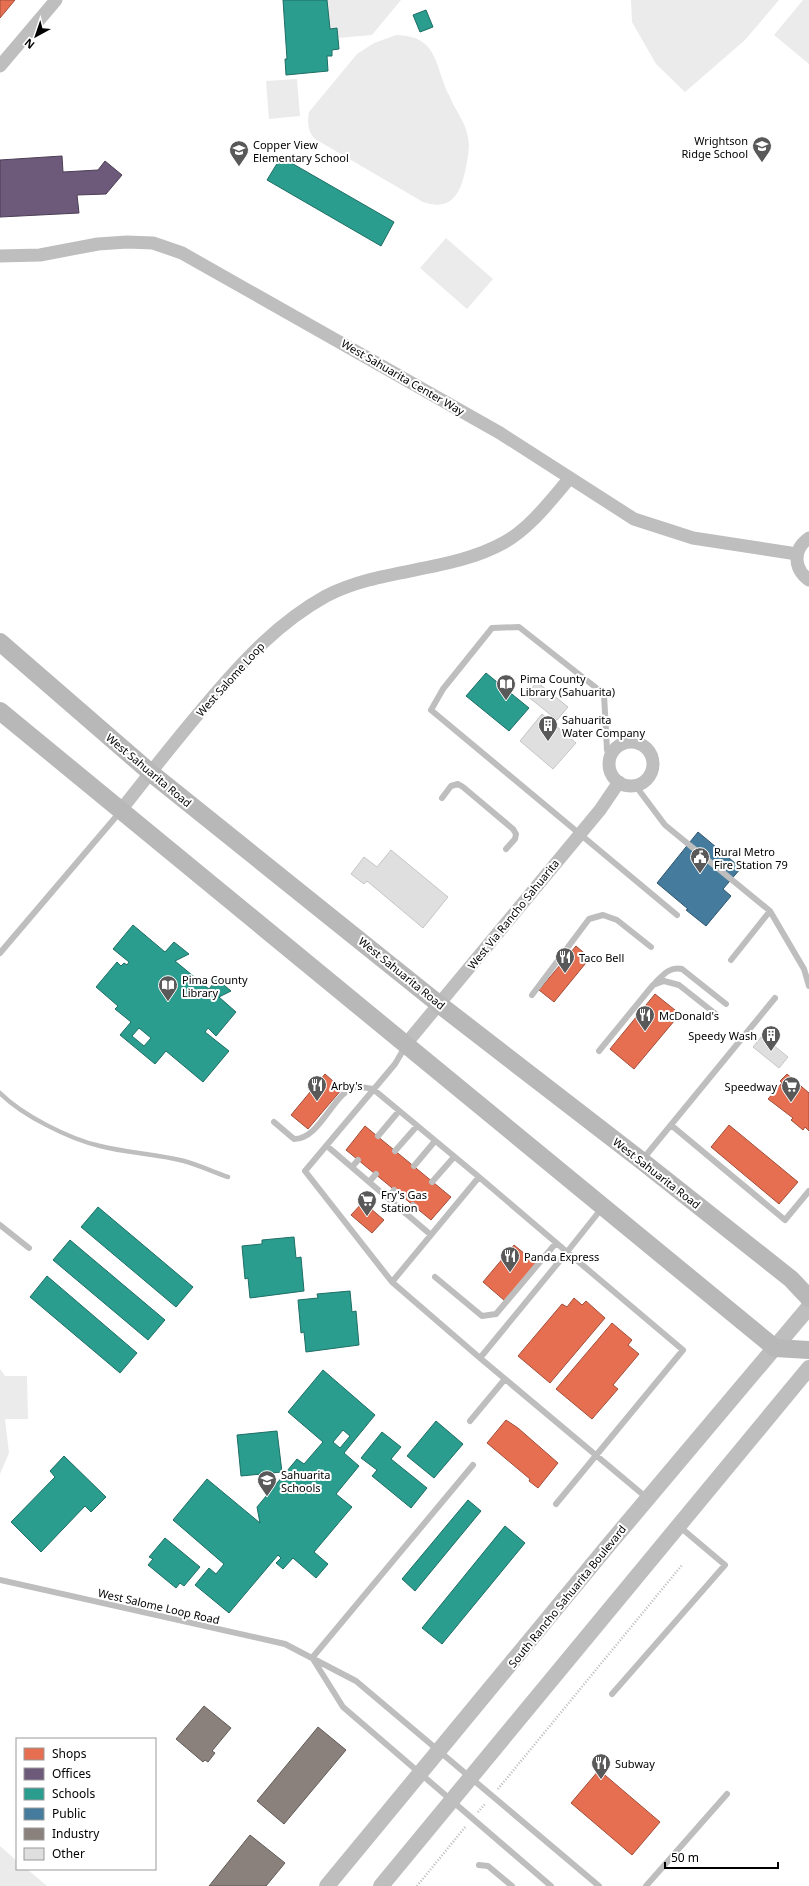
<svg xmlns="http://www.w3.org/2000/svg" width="809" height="1886" font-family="'Noto Sans',sans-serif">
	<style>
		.green { fill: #ebebeb }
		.shops { fill: #e76f51; stroke: #a24e39 }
		.offices { fill: #6d597a; stroke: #4c3e55 }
		.schools { fill: #2a9d8f; stroke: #1d6e64; fill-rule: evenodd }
		.public { fill: #457b9d; stroke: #30566e }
		.industry { fill: #8a817c; stroke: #615a57 }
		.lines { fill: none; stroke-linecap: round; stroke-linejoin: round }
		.stream { stroke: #bebebe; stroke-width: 4.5 }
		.building { fill: #dfdfdf; stroke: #c6c6c6 }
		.path { stroke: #b9b9b9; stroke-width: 2.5; stroke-dasharray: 1 2; stroke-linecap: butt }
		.service { stroke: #bebebe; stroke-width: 6 }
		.minor { stroke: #bebebe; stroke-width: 13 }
		.tertiary { stroke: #bebebe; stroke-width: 16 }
		.secondary { stroke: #b8b8b8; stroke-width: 18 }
		.labels { text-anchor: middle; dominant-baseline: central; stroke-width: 4; stroke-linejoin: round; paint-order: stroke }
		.poi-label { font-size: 11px; fill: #000; stroke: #fff; text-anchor: start }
		.street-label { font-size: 11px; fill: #000; stroke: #fff }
	</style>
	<rect width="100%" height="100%" fill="#fff"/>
	<!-- green -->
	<path class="green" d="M 327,0 L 401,0 L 372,35 L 338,38 L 337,28 L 330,29 Z
		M 631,0 L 779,0 L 745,40 L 685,92 L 656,64 L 632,22 Z
		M 803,0 L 809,0 L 809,64 L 774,35 Z
		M 396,35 C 439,36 434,65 449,95 C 455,110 465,121 468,137 C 470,147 468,157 466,167 C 461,193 452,212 423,202 L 315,139 C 308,132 307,122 309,112 L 357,54 L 374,43 Z
		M 297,79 L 300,116 L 269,119 L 266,81 Z
		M 446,238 L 493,279 L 467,309 L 420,268 Z
		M 0,1369 L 5,1376 L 27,1376 L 28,1419 L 5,1419 L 9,1453 L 0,1474 Z
		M 0,1846 L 17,1861 L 17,1869 L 27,1869 L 47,1886 L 0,1886 Z"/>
	<!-- shops -->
	<path class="shops" d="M 0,0 L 15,0 L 0,18 Z
		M 576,946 L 590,958 L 554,1002 L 539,990 Z
		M 655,994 L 680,1014 L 634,1069 L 610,1049 Z
		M 325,1074 L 342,1089 L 308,1129 L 291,1115 Z
		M 787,1074 L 809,1093 L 809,1131 L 805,1127 L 803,1130 L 791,1120 L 793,1118 L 768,1099 L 782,1083 L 780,1081 Z
		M 729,1125 L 798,1182 L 779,1204 L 711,1147 Z
		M 365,1126 L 451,1197 L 431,1220 L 346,1150 Z
		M 363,1202 L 384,1220 L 372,1233 L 351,1215 Z
		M 514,1245 L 536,1263 L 505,1301 L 483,1282 Z
		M 574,1298 L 582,1305 L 586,1301 L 605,1318 L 550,1383 L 518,1356 L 562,1304 L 567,1307 Z
		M 612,1323 L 632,1340 L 628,1345 L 639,1354 L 613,1385 L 618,1389 L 592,1419 L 556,1389 Z
		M 506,1420 L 518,1428 L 558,1463 L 538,1488 L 529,1481 L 530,1479 L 487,1443 Z
		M 599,1770 L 660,1822 L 632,1855 L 571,1803 Z"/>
	<!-- offices -->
	<path class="offices" d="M 62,156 L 63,172 L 98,170 L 105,161 L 122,175 L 106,194 L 77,195 L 79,213 L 0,217 L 0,160 Z"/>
	<!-- schools -->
	<path class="schools" d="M 283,0 L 327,0 L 330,29 L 337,28 L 339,49 L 332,50 L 332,56 L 327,56 L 328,71 L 286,75 L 285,59 L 287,59 Z
		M 426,10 L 433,27 L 420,32 L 413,15 Z
		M 281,157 L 394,222 L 381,246 L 267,180 Z
		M 486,673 L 529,708 L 509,731 L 466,696 Z
		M 133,925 L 165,952 L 174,942 L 189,954 L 175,961 L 209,989 L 217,979 L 231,991 L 219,997 L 236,1012 L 216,1036 L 208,1028 L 205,1032 L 229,1051 L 203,1082 L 166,1051 L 155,1064 L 120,1035 L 131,1022 L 115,1009 L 118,1006 L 96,987 L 117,962 L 121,966 L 124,963 L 127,965 L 129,962 L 113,949 ZM 139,1028 L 151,1038 L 144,1046 L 132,1036 Z
		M 98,1207 L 193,1287 L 176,1307 L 81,1227 Z
		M 294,1237 L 296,1258 L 301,1257 L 304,1291 L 250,1298 L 248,1278 L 245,1279 L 242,1246 L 262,1244 L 262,1240 Z
		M 70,1240 L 165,1320 L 148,1340 L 53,1260 Z
		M 47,1276 L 137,1353 L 120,1373 L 30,1297 Z
		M 350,1291 L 352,1312 L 356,1311 L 359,1345 L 306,1352 L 304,1332 L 301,1333 L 298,1300 L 318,1298 L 317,1294 Z
		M 323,1370 L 375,1415 L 344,1453 L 359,1466 L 336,1494 L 352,1507 L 314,1552 L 328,1564 L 316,1578 L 293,1558 L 283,1569 L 276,1563 L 281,1558 L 278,1555 L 229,1613 L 195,1585 L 209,1568 L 216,1574 L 224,1564 L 173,1520 L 207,1479 L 260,1523 L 257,1507 L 297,1459 L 304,1464 L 323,1442 L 288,1412 ZM 343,1430 L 350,1436 L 340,1448 L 333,1442 Z
		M 436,1421 L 463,1444 L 434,1478 L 407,1456 Z
		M 277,1431 L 282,1472 L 241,1476 L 237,1435 Z
		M 382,1432 L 401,1447 L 391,1459 L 427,1488 L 411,1508 L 372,1476 L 377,1470 L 361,1458 Z
		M 64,1456 L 106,1497 L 91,1512 L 85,1506 L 41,1552 L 11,1522 L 55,1477 L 50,1471 Z
		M 468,1500 L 481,1511 L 415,1591 L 402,1579 Z
		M 505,1526 L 525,1543 L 442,1644 L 422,1628 Z
		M 165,1538 L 200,1567 L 184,1586 L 180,1583 L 176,1588 L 148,1565 L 153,1559 L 149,1557 Z"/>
	<!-- public -->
	<path class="public" d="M 698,832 L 741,868 L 723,889 L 731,896 L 706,926 L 686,910 L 688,909 L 657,883 Z"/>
	<!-- industry -->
	<path class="industry" d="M 204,1706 L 231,1728 L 212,1751 L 215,1753 L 208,1762 L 205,1760 L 203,1762 L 176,1739 Z
		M 318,1727 L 346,1750 L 284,1824 L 257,1801 Z
		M 250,1835 L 285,1863 L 266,1886 L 209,1886 Z"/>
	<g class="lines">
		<!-- stream -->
		<path class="stream" d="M 0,1093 C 22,1115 69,1139 100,1146 C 127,1153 157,1154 184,1161 C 199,1165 213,1172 228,1177"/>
	</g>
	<!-- building -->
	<path class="building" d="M 537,682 L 568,707 L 557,720 L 526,695 Z
		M 542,714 L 576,743 L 553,769 L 520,741 Z
		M 391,850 L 448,897 L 423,928 L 367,881 L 364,884 L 351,874 L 364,857 L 377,867 Z
		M 762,1036 L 788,1057 L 779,1068 L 753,1047 Z"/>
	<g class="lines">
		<!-- path -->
		<path class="path" d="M 498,1789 L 682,1565
			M 478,1812 L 486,1803
			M 417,1886 L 466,1826"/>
		<!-- service -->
		<path class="service" d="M 613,751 L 607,750 L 604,694 L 519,627 L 492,628 L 443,689 L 431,710 L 677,915
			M 635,785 L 665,825 L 770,911 L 804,969 L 809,986
			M 442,798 L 451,786 L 458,784 L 463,787 L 513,829 L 516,834 L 515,839 L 506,849
			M 0,953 L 120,812
			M 731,960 L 770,911
			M 655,983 C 663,975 670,966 682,969 L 726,1004
			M 532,995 L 589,919 L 603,915 L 617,920 L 651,947
			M 405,1047 L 395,1064 L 305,1171 L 392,1282 L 479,1177 L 567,1252 L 602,1208
			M 599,1051 L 653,985 L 664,981 L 679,985 L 717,1015
			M 274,1122 L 294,1139 C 322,1139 334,1088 358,1087 C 363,1087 368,1088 373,1089 L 479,1177
			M 671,1125 L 785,1220 L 809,1191
			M 378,1136 L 399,1111
			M 327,1146 L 431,1235
			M 395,1151 L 417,1126
			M 643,1159 L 775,998
			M 414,1166 L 435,1141
			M 352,1167 L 358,1160
			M 369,1182 L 376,1174
			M 432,1182 L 454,1157
			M 388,1198 L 394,1190
			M 406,1214 L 413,1205
			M 0,1225 L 29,1248
			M 435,1277 L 482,1316 L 496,1314 L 556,1243
			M 392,1282 L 480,1358 L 567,1252 L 683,1350 L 556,1504
			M 480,1358 L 647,1498
			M 470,1421 L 505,1379
			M 0,1580 L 285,1644 L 356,1681 L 599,1886
			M 312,1658 L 473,1465
			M 313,1659 L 343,1707 L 551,1886
			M 612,1694 L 725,1565 L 680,1527
			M 479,1865 L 488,1866 L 512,1886
			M 646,1886 L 727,1794"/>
		<!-- minor -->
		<path class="minor" d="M 0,66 L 56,0
			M 0,256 L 40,255 L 98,244 L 127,242 L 153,243 L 182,253 L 500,433 L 634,519 L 693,538 L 797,554
			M 809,538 C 793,549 793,568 809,580
			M609 764a22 22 0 1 1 44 0a22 22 0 1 1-44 0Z
			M 121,810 C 150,773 179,736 210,700 C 244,660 279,622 326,596 C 382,567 450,573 505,542 C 531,527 550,501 569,479
			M 405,1045 L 600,810 L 619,782"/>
		<!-- tertiary -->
		<path class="tertiary" d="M 327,1886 L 606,1548 L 809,1307
			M 381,1886 L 809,1368"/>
		<!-- secondary -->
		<path class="secondary" d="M 0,642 L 151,773 L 440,1005 L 642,1161 L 791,1279 L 809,1298
			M 0,711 L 775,1348 L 809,1350"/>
	</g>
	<!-- icons -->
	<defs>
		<g id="school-pin" transform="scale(1)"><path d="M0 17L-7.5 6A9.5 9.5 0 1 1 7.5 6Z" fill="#595959" stroke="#fff"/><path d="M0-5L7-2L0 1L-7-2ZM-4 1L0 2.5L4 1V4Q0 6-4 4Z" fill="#fff"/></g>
		<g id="library-pin" transform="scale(1)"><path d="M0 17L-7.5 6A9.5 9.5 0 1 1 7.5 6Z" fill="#595959" stroke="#fff"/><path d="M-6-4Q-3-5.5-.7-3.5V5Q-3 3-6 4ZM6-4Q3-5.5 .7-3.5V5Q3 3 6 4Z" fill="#fff"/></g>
		<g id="building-pin" transform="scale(1)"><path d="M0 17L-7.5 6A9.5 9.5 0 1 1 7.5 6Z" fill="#595959" stroke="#fff"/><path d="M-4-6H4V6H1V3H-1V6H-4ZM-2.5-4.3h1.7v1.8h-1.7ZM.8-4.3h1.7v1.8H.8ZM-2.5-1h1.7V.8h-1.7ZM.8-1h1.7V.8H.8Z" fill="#fff"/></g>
		<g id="civic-pin" transform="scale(1)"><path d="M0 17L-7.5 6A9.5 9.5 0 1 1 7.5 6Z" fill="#595959" stroke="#fff"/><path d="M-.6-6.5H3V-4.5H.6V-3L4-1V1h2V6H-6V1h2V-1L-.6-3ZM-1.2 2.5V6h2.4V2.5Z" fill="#fff"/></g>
		<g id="restaurant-pin" transform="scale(1)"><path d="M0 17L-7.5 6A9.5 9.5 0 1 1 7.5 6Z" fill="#595959" stroke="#fff"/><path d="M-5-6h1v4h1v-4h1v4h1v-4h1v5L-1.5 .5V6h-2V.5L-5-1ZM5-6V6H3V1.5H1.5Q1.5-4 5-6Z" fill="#fff"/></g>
		<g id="supermarket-pin" transform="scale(1)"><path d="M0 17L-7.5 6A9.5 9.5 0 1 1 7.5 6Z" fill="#595959" stroke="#fff"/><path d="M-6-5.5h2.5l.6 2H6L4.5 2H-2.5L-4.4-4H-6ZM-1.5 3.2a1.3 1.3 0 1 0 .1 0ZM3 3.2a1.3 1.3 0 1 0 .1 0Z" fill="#fff"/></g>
	</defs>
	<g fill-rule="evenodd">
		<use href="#school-pin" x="762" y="146"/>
		<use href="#school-pin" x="239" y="150"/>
		<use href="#library-pin" x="506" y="684"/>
		<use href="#building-pin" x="548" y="725"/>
		<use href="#civic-pin" x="700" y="857"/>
		<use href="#restaurant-pin" x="565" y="957"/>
		<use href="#library-pin" x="168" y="985"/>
		<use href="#restaurant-pin" x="645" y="1015"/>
		<use href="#building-pin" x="771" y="1035"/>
		<use href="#restaurant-pin" x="317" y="1085"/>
		<use href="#supermarket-pin" x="791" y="1086"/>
		<use href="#supermarket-pin" x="367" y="1200"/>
		<use href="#restaurant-pin" x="510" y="1256"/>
		<use href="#school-pin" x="267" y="1480"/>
		<use href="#restaurant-pin" x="601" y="1763"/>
	</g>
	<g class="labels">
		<!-- poi labels -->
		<g class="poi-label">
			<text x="748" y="140" text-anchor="end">Wrightson<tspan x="748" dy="13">Ridge School</tspan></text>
			<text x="253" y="144">Copper View<tspan x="253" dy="13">Elementary School</tspan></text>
			<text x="520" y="678">Pima County<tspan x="520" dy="13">Library (Sahuarita)</tspan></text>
			<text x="562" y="719">Sahuarita<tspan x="562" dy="13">Water Company</tspan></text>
			<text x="714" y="851">Rural Metro<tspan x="714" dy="13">Fire Station 79</tspan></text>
			<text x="579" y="957">Taco Bell</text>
			<text x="182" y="979">Pima County<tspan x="182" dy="13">Library</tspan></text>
			<text x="659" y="1015">McDonald's</text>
			<text x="757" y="1035" text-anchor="end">Speedy Wash</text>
			<text x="331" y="1085">Arby's</text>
			<text x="777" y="1086" text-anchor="end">Speedway</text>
			<text x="381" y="1194">Fry's Gas<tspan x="381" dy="13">Station</tspan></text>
			<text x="524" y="1256">Panda Express</text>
			<text x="281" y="1474">Sahuarita<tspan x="281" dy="13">Schools</tspan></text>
			<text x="615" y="1763">Subway</text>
		</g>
		<!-- street labels -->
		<g class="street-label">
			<text transform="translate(403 377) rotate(30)">West Sahuarita Center Way</text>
			<text transform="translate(230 679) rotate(-48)">West Salome Loop</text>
			<text transform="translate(149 770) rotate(40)">West Sahuarita Road</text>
			<text transform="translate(513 914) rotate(-51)">West Via Rancho Sahuarita</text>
			<text transform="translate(402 973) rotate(39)">West Sahuarita Road</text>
			<text transform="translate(657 1173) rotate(38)">West Sahuarita Road</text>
			<text transform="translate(567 1596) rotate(-51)">South Rancho Sahuarita Boulevard</text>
			<text transform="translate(159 1606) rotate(13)">West Salome Loop Road</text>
		</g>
	</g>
	<!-- legend -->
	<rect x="16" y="1738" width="140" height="132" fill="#ffffff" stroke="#999999"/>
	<rect x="24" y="1748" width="20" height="12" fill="#e76f51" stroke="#999999"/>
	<text x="52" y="1758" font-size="12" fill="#000000">Shops</text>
	<rect x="24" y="1768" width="20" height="12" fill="#6d597a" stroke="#999999"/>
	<text x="52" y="1778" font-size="12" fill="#000000">Offices</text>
	<rect x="24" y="1788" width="20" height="12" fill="#2a9d8f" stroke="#999999"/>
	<text x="52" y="1798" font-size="12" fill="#000000">Schools</text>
	<rect x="24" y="1808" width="20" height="12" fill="#457b9d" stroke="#999999"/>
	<text x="52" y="1818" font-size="12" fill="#000000">Public</text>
	<rect x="24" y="1828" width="20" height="12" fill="#8a817c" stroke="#999999"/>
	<text x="52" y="1838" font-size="12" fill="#000000">Industry</text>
	<rect x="24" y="1848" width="20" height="12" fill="#dfdfdf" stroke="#999999"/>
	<text x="52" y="1858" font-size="12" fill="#000000">Other</text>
	<!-- north arrow -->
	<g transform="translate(36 36) rotate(220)" stroke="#ffffff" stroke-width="3" paint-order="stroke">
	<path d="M0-3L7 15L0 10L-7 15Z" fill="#000000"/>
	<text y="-6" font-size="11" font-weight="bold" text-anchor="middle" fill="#000000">N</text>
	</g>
	<!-- scale -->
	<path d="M665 1862v6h113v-6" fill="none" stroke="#000000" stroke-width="2"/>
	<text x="671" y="1862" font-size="12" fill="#000000" stroke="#ffffff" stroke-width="3" paint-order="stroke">50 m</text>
</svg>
